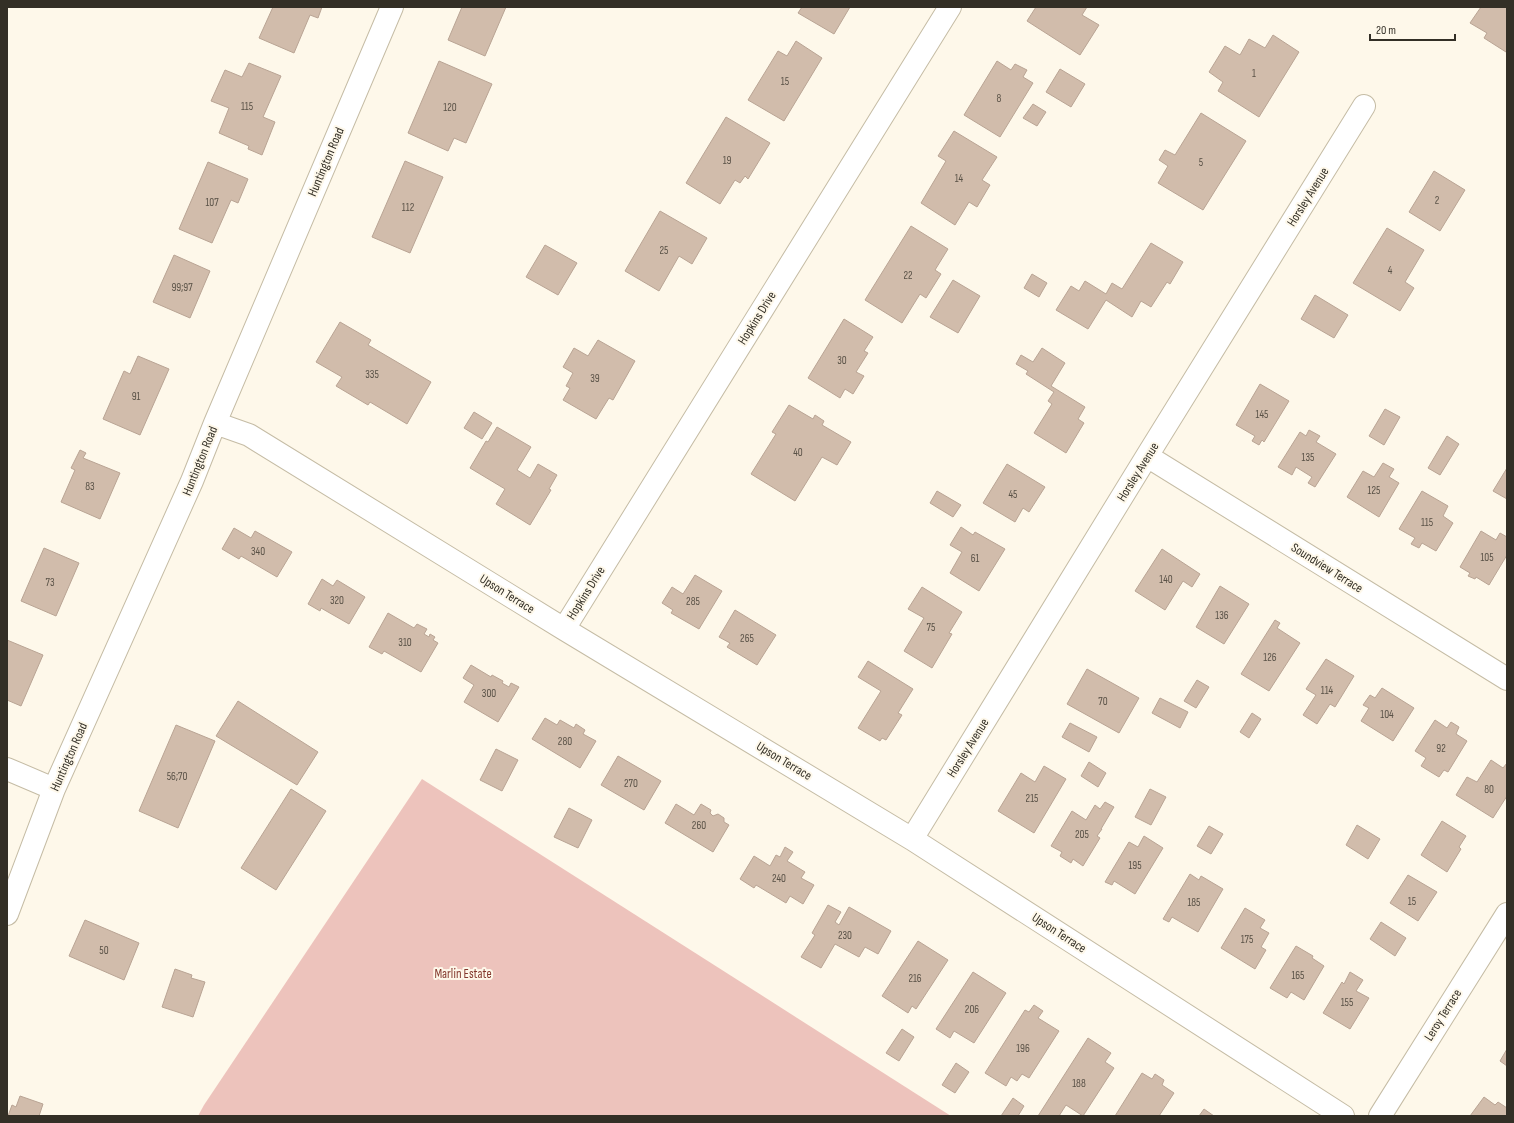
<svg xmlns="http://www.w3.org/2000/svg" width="1514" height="1123" font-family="'Sofia Sans Condensed',sans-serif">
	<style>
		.green { fill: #edc3bc }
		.building { fill: #d1bcab; stroke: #b9a494 }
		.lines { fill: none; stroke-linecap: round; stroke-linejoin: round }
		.minor-casing { stroke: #c5bca5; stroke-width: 24 }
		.minor { stroke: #fff; stroke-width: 22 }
		.labels { text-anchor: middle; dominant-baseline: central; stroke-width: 4; stroke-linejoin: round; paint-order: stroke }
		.number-label { font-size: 11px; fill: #5a5247 }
		.street-label { font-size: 13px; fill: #332f26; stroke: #fef8ea }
		.park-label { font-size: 13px; fill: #84382d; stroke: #fef8ea }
	</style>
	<rect width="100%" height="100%" fill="#fef8ea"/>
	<!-- green -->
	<path class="green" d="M 422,779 L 951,1116 L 198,1116 L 204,1105 Z"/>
	<!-- building -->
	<path class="building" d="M 273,7 L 322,7 L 318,18 L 310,15 L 294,53 L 259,38 Z
		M 462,7 L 506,7 L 485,56 L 448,40 Z
		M 802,7 L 850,7 L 834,34 L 798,13 Z
		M 1036,7 L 1087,7 L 1082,15 L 1099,25 L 1080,55 L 1027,21 Z
		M 1481,7 L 1507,7 L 1507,49 L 1506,52 L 1484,38 L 1487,33 L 1470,23 Z
		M 1273,35 L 1299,52 L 1259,117 L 1218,91 L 1223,82 L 1209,72 L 1225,46 L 1240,55 L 1249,39 L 1265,48 Z
		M 796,41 L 822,58 L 784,121 L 748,100 L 778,51 L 787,56 Z
		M 439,61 L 492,84 L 466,143 L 454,138 L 448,151 L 408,133 Z
		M 997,61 L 1011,70 L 1015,64 L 1027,70 L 1023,77 L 1033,83 L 1000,137 L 964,115 Z
		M 249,63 L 281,76 L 263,117 L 275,122 L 262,155 L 248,149 L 249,146 L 219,133 L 229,108 L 211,101 L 225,70 L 242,77 Z
		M 1060,69 L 1085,84 L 1071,107 L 1046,92 Z
		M 1033,104 L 1046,112 L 1037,126 L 1023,118 Z
		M 1201,113 L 1246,141 L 1203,210 L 1158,183 L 1168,166 L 1159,160 L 1165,150 L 1175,155 Z
		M 726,117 L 770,143 L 748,179 L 745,176 L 740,183 L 735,180 L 720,204 L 686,183 Z
		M 954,131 L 997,157 L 982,180 L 990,185 L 977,207 L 969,202 L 955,225 L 921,203 L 946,161 L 938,156 Z
		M 405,161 L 443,177 L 410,253 L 372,237 Z
		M 208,162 L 248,179 L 238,203 L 231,200 L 212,243 L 179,229 Z
		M 1434,171 L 1465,190 L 1440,231 L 1409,212 Z
		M 660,211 L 707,238 L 692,264 L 679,256 L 659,291 L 625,271 Z
		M 911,226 L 948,249 L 935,270 L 941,274 L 926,298 L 920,294 L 902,323 L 865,300 Z
		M 1387,228 L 1424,250 L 1405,282 L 1414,288 L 1400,311 L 1353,283 Z
		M 1151,243 L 1183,262 L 1170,284 L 1167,282 L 1151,307 L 1141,301 L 1132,317 L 1106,300 L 1088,329 L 1056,310 L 1071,286 L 1079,291 L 1085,281 L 1106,294 L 1112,283 L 1122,289 Z
		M 545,245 L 577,263 L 558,295 L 526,277 Z
		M 174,255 L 210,271 L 190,318 L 153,302 Z
		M 1032,274 L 1047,283 L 1039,297 L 1024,288 Z
		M 953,280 L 980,296 L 958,333 L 930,317 Z
		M 1315,295 L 1348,315 L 1334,338 L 1301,319 Z
		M 844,319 L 873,337 L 864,351 L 868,353 L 856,372 L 864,376 L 853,394 L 845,389 L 840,398 L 808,378 Z
		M 340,322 L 371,340 L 368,345 L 431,382 L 407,424 L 370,402 L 368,405 L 336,386 L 342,377 L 316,362 Z
		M 598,340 L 635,361 L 613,400 L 609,398 L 596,419 L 563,400 L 570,388 L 566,386 L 573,373 L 563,367 L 574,348 L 588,356 Z
		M 1042,348 L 1065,363 L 1051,386 L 1085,407 L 1078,419 L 1084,423 L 1066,453 L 1034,433 L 1052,404 L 1048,401 L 1054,392 L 1026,374 L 1028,371 L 1016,364 L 1021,355 L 1033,362 Z
		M 138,356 L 169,369 L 140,435 L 103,419 L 124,371 L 130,374 Z
		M 1260,384 L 1289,401 L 1264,442 L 1262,440 L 1259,445 L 1252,441 L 1255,436 L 1236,425 Z
		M 789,405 L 813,419 L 815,415 L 824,421 L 822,425 L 851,442 L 837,465 L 822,457 L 795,501 L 751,474 L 776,434 L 772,432 Z
		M 1385,409 L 1400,417 L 1384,445 L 1369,436 Z
		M 474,412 L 492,423 L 482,439 L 464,428 Z
		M 497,427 L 531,447 L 517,470 L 530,478 L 538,464 L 557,475 L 549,489 L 551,490 L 530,525 L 496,504 L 505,489 L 470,468 L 486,441 L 488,442 Z
		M 1309,430 L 1320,436 L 1316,442 L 1336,454 L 1315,487 L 1308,483 L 1312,477 L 1296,467 L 1292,475 L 1278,467 L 1300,432 L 1306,436 Z
		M 1447,436 L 1459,444 L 1440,475 L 1428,468 Z
		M 80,450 L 86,453 L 83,458 L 120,473 L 100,519 L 61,502 L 75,470 L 71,468 Z
		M 1383,463 L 1394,469 L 1389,477 L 1399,483 L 1379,517 L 1347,497 L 1363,471 L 1374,477 Z
		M 1007,464 L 1045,487 L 1029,512 L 1023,508 L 1015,522 L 983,503 Z
		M 1507,468 L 1507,499 L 1493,491 Z
		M 937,491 L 961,505 L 953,517 L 930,503 Z
		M 1422,491 L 1448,506 L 1443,516 L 1453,523 L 1436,551 L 1422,543 L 1419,548 L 1411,544 L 1415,538 L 1399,529 Z
		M 961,527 L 973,535 L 975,532 L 1005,549 L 979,591 L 950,573 L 962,552 L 950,545 Z
		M 234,528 L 251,538 L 255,531 L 292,552 L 277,577 L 241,556 L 239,559 L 222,549 Z
		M 1481,531 L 1496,540 L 1500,533 L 1507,537 L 1507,555 L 1489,585 L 1476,577 L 1475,579 L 1468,576 L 1470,573 L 1460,567 Z
		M 44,548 L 79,563 L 56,616 L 21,601 Z
		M 1162,549 L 1200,574 L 1192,587 L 1183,581 L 1165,610 L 1135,591 Z
		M 695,575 L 722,591 L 699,629 L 671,613 L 673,610 L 662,603 L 672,587 L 683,594 Z
		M 322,579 L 333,586 L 337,580 L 365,597 L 349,624 L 321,608 L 320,611 L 308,604 Z
		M 1220,586 L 1249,604 L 1224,644 L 1196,627 Z
		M 922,587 L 962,612 L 949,633 L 952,634 L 932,668 L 904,651 L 924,618 L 908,609 Z
		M 735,610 L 776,635 L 757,665 L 727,647 L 730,643 L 719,637 Z
		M 388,613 L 414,628 L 417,624 L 427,629 L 424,634 L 429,637 L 430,634 L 435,637 L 433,640 L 438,643 L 421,672 L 384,651 L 382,654 L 369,647 Z
		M 1275,620 L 1280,623 L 1277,628 L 1300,643 L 1269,691 L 1241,674 Z
		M 7,640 L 43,655 L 21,706 L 7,700 Z
		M 1326,659 L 1354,676 L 1335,707 L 1330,704 L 1317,724 L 1303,715 L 1316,695 L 1306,689 Z
		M 868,661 L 913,689 L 898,713 L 902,715 L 886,740 L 882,738 L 880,741 L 858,728 L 881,691 L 858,677 Z
		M 471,665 L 491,677 L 492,675 L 503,681 L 502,683 L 509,687 L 511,683 L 519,687 L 498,722 L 464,702 L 474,685 L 463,678 Z
		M 1087,669 L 1139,698 L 1119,733 L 1067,704 Z
		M 1197,680 L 1209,687 L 1196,708 L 1184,701 Z
		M 1382,688 L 1414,708 L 1393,741 L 1361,721 L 1369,708 L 1363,705 L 1370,695 L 1375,698 Z
		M 1160,698 L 1188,712 L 1180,728 L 1152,713 Z
		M 238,701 L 318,752 L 297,785 L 216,736 Z
		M 1252,713 L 1261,719 L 1249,738 L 1240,732 Z
		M 545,718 L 557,725 L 560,720 L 574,728 L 576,724 L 585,730 L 583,734 L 596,741 L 580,768 L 532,739 Z
		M 1435,720 L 1447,728 L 1451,722 L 1459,727 L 1456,734 L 1467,741 L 1448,772 L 1444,770 L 1439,777 L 1421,766 L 1426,758 L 1415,751 Z
		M 1070,723 L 1097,737 L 1089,752 L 1062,737 Z
		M 176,725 L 215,741 L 178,828 L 139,811 Z
		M 496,749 L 518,760 L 502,791 L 480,780 Z
		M 618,756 L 661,781 L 644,810 L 601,785 Z
		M 1491,760 L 1503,768 L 1507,763 L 1507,796 L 1493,818 L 1456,795 L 1467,777 L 1477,782 Z
		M 1089,762 L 1106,773 L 1098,787 L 1081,776 Z
		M 1044,766 L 1066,779 L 1034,833 L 998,811 L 1021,773 L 1035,782 Z
		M 291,789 L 326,811 L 276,890 L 241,868 Z
		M 1150,789 L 1166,797 L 1151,825 L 1135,817 Z
		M 1105,802 L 1114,807 L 1101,829 L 1102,829 L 1097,836 L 1100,838 L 1083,866 L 1073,859 L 1071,863 L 1060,856 L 1062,852 L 1051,846 L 1072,811 L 1086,820 L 1095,805 L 1100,809 Z
		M 676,804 L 694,815 L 701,804 L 711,810 L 710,813 L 713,816 L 718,814 L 724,818 L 724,822 L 729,825 L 713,852 L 665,823 Z
		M 569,808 L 592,820 L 578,848 L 554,837 Z
		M 1442,821 L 1466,836 L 1459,847 L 1461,849 L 1447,872 L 1421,855 Z
		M 1357,825 L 1380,839 L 1368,859 L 1346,845 Z
		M 1209,826 L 1223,834 L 1211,854 L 1197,846 Z
		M 1144,836 L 1163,848 L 1135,894 L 1114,881 L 1112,885 L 1105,882 L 1129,842 L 1138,847 Z
		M 785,847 L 793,852 L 787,861 L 805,872 L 801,878 L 814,885 L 803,904 L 790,896 L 786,903 L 756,885 L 754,888 L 740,879 L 754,856 L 770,866 L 776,855 L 780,857 Z
		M 1190,874 L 1199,880 L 1201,876 L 1223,889 L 1198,932 L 1172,917 L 1169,922 L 1163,919 Z
		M 1408,875 L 1437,892 L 1418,921 L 1390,903 Z
		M 828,905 L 841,912 L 835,922 L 839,925 L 849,907 L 891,931 L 878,954 L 865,947 L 859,957 L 835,944 L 821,968 L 801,957 L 815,935 L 812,933 Z
		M 1245,908 L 1265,920 L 1260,928 L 1269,933 L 1261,947 L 1266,950 L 1255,969 L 1221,948 Z
		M 85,920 L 139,943 L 124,980 L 69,956 Z
		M 1381,922 L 1406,938 L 1395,956 L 1370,939 Z
		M 918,941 L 948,960 L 916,1009 L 912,1006 L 908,1013 L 882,996 Z
		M 1296,946 L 1313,956 L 1312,958 L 1324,966 L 1304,1000 L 1291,992 L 1287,998 L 1270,988 Z
		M 175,969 L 192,975 L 191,978 L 205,982 L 193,1017 L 162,1007 Z
		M 973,972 L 1006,993 L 974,1043 L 954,1031 L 950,1038 L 936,1029 Z
		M 1350,972 L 1363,980 L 1356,991 L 1369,998 L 1350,1029 L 1323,1013 L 1342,982 L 1344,984 Z
		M 1034,1005 L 1043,1011 L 1038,1018 L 1059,1031 L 1029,1078 L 1022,1074 L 1017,1081 L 1011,1077 L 1006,1086 L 985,1073 L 1025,1010 L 1029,1012 Z
		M 902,1029 L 914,1037 L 899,1061 L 886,1053 Z
		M 1088,1038 L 1111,1053 L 1105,1062 L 1114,1068 L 1083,1116 L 1066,1105 L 1059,1116 L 1038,1116 Z
		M 1507,1049 L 1507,1066 L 1500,1061 Z
		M 956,1063 L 969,1072 L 955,1093 L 942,1085 Z
		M 1142,1073 L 1152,1079 L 1155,1074 L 1164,1080 L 1162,1085 L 1174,1093 L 1159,1116 L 1115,1116 Z
		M 20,1096 L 43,1104 L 39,1116 L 8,1116 L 12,1105 L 16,1107 Z
		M 1484,1097 L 1495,1105 L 1498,1102 L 1507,1108 L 1507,1116 L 1470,1116 Z
		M 1013,1098 L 1024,1106 L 1018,1116 L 1001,1116 Z
		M 1204,1109 L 1214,1116 L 1199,1116 Z"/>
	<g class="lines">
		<!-- minor casing -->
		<g class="minor-casing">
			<path id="minor" d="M 215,423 L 249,435 L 564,629 L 912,839 L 1343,1116
				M 1147,456 L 1507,679
				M 564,629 L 950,7
				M 7,769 L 54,789
				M 912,839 L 1147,456 L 1364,106
				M 7,914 L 54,789 L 192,481 L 215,423 L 392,7
				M 1380,1116 L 1507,914"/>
		</g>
		<!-- minor -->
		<use href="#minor" class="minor"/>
	</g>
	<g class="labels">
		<!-- number labels -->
		<g class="number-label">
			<text x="1254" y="73">1</text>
			<text x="785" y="81">15</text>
			<text x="999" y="98">8</text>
			<text x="247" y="106">115</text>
			<text x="450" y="107">120</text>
			<text x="727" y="160">19</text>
			<text x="1201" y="162">5</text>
			<text x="959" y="178">14</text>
			<text x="1437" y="200">2</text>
			<text x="212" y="202">107</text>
			<text x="408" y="207">112</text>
			<text x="664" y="250">25</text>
			<text x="1390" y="270">4</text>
			<text x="908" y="275">22</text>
			<text x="182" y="287">99;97</text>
			<text x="842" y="360">30</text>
			<text x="372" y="374">335</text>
			<text x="595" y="378">39</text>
			<text x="136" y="396">91</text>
			<text x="1262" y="414">145</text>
			<text x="798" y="452">40</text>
			<text x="1308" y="457">135</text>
			<text x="90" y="486">83</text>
			<text x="1374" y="490">125</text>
			<text x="1013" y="494">45</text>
			<text x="1427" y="522">115</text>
			<text x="258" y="551">340</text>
			<text x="1487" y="557">105</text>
			<text x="975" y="558">61</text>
			<text x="1166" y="579">140</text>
			<text x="50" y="582">73</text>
			<text x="337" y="600">320</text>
			<text x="693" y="601">285</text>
			<text x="1222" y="615">136</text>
			<text x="931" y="627">75</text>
			<text x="747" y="638">265</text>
			<text x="405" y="642">310</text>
			<text x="1270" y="657">126</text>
			<text x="1327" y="690">114</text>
			<text x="489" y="693">300</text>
			<text x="1103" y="701">70</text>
			<text x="1387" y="714">104</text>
			<text x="565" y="741">280</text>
			<text x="1441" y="748">92</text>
			<text x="177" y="776">56;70</text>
			<text x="631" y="783">270</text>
			<text x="1489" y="789">80</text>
			<text x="1032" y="798">215</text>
			<text x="699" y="825">260</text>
			<text x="1082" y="834">205</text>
			<text x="1135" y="865">195</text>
			<text x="779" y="878">240</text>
			<text x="1412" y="901">15</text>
			<text x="1194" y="902">185</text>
			<text x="845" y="935">230</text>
			<text x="1247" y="939">175</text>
			<text x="104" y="950">50</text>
			<text x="1298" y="975">165</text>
			<text x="915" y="978">216</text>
			<text x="1347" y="1002">155</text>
			<text x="972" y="1009">206</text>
			<text x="1023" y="1048">196</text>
			<text x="1079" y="1083">188</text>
		</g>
		<!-- street labels -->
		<g class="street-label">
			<text transform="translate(326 162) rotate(-67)">Huntington Road</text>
			<text transform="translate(1308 197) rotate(-58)">Horsley Avenue</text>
			<text transform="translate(757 318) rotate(-58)">Hopkins Drive</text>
			<text transform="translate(200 461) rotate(-68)">Huntington Road</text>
			<text transform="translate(1138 472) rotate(-58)">Horsley Avenue</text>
			<text transform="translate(1327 568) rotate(32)">Soundview Terrace</text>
			<text transform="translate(586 593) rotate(-58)">Hopkins Drive</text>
			<text transform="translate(507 594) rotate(32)">Upson Terrace</text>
			<text transform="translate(968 748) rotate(-58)">Horsley Avenue</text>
			<text transform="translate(69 757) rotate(-66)">Huntington Road</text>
			<text transform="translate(784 761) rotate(31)">Upson Terrace</text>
			<text transform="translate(1059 933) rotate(33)">Upson Terrace</text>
			<text transform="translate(1443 1015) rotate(-58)">Leroy Terrace</text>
		</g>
		<!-- park labels -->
		<g class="park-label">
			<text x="463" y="974">Marlin Estate</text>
		</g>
	</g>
	<!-- border -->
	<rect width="1514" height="1123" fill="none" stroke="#332f26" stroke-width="16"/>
	<!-- scale -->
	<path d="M1370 34v6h85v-6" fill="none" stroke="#332f26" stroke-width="2"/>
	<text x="1376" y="34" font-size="12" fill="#332f26" stroke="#fef8ea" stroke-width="3" paint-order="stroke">20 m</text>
</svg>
